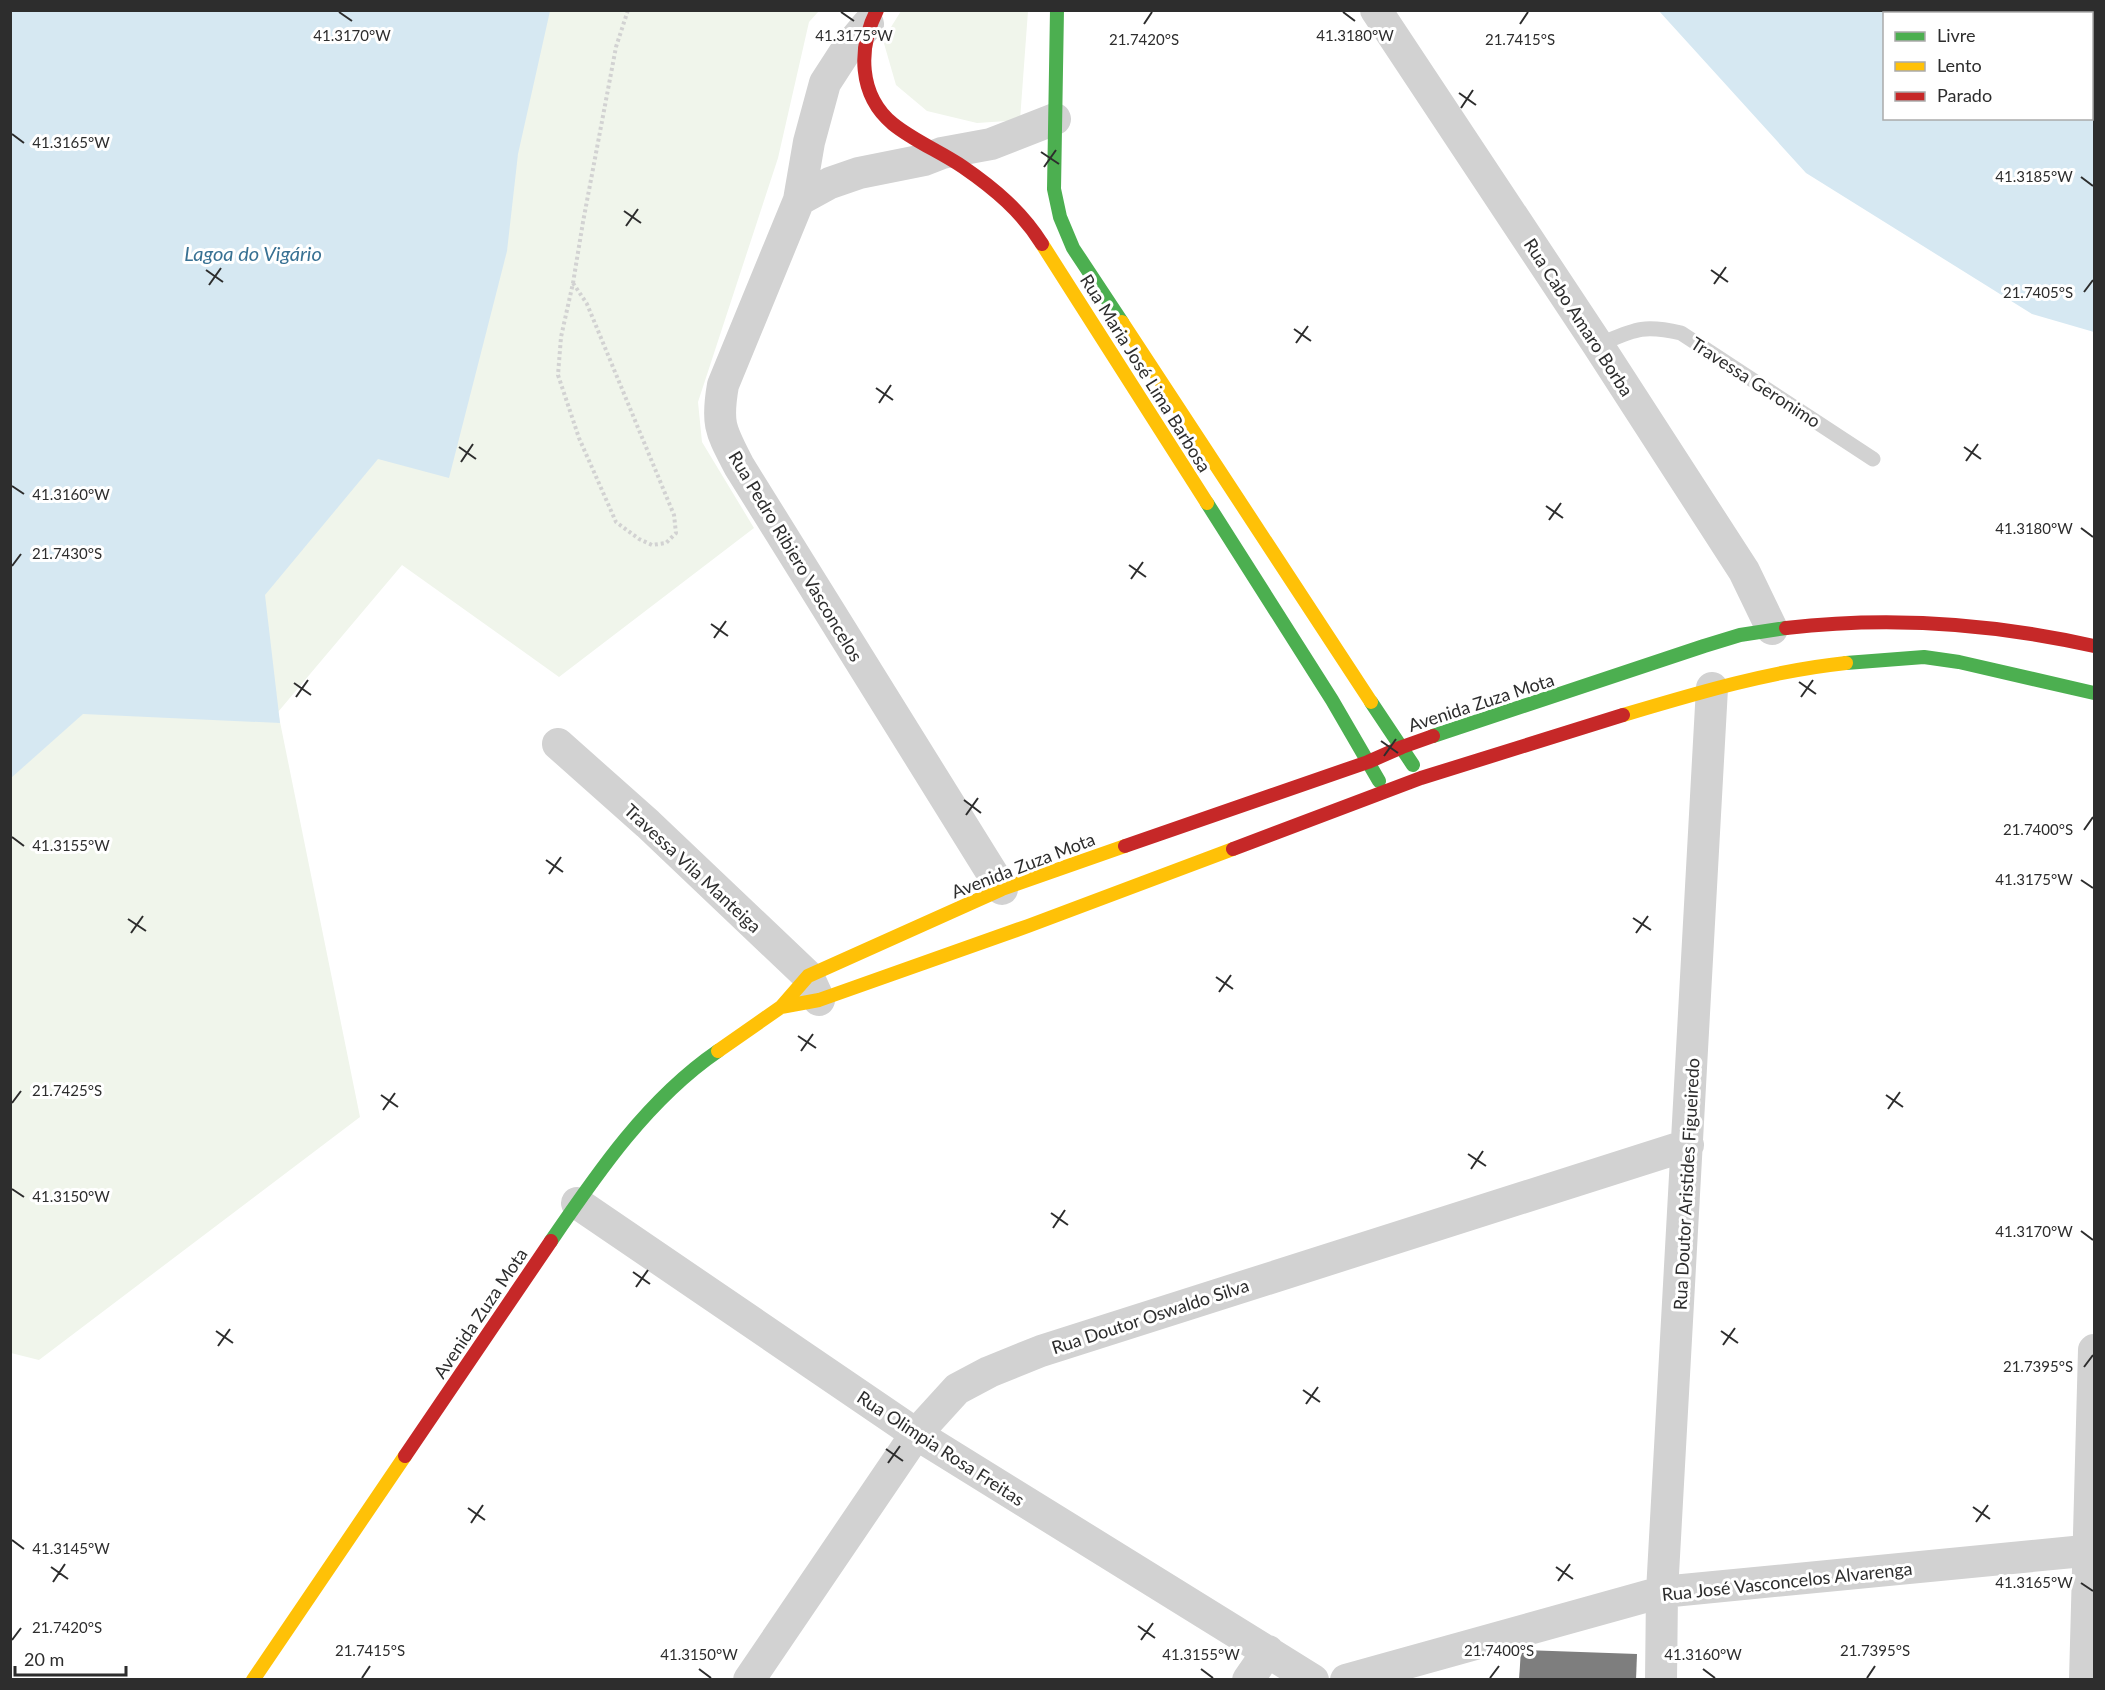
<svg xmlns="http://www.w3.org/2000/svg" width="2105" height="1690" font-family="Lato,sans-serif">
	<style>
		.green { fill: #f0f5eb }
		.water { fill: #d6e8f2; fill-rule: evenodd }
		.building { fill: #7e7e7e }
		.lines { fill: none; stroke-linecap: round; stroke-linejoin: round }
		.path { stroke: #d2d2d2; stroke-width: 4; stroke-dasharray: 3 3; stroke-linecap: butt }
		.lane { stroke: #d2d2d2; stroke-width: 15 }
		.street { stroke: #d2d2d2; stroke-width: 32 }
		.fast { stroke: #4caf50; stroke-width: 14 }
		.slow { stroke: #ffc107; stroke-width: 14 }
		.jam { stroke: #c62828; stroke-width: 14 }
		.ticks { fill: none; stroke: #2d2d2d; stroke-width: 2 }
		.labels { text-anchor: middle; dominant-baseline: central; stroke-width: 6; stroke-linejoin: round; paint-order: stroke }
		.street-label { font-size: 18px; fill: #2d2d2d; stroke: #fff }
		.water-label { font-size: 20px; font-style: italic; fill: #387193; stroke: #fff }
		.ticks-label { font-size: 15px; text-anchor: middle; fill: #2d2d2d; stroke: #fff; stroke-width: 6; stroke-linejoin: round; paint-order: stroke }
	</style>
	<rect width="100%" height="100%" fill="#fff"/>
	<!-- green -->
	<path class="green" d="M 11,11 L 819,11 L 809,22 L 778,158 L 698,402 L 702,442 L 754,528 L 559,677 L 402,565 L 278,712 L 360,1117 L 39,1360 L 11,1353 Z
		M 901,11 L 1028,11 L 1020,120 L 977,123 L 927,111 L 896,85 L 883,40 Z"/>
	<!-- water -->
	<path class="water" d="M 11,10 L 550,11 L 518,154 L 507,251 L 449,478 L 378,459 L 265,595 L 280,723 L 83,714 L 11,778 Z
		M 1659,11 L 2094,11 L 2094,332 L 2032,314 L 1806,173 ZM 1884,14 L 2092,14 L 2092,118 L 1884,118 Z"/>
	<!-- building -->
	<path class="building" d="M 1521,1650 L 1637,1654 L 1636,1680 L 1519,1680 Z"/>
	<g class="lines">
		<!-- path -->
		<path class="path" d="M 573,283 L 587,304 L 674,515 L 676,533 L 666,543 L 652,545 L 639,539 L 616,522 L 579,438 L 558,375 L 561,337 L 573,283 L 583,222 L 616,47 L 628,10"/>
		<!-- lane -->
		<path class="lane" d="M 1598,345 C 1634,330 1641,324 1681,333 L 1873,459"/>
		<!-- street -->
		<path class="street" d="M 1376,10 L 1598,345 L 1744,571 L 1772,629
			M 868,24 L 847,49 L 825,83 L 809,142 L 799,200 L 723,385 C 716,425 721,431 739,466 L 1002,889
			M 799,200 L 830,183 L 859,173 L 924,160 L 942,153 L 991,144 L 1055,119
			M 558,744 L 648,824 L 808,976 L 819,1000
			M 577,1203 L 916,1434 L 1313,1680
			M 749,1680 L 916,1434 L 957,1389 L 989,1372 L 1041,1351 L 1688,1145
			M 1248,1680 L 1268,1651
			M 1346,1680 L 1662,1592 L 2094,1550
			M 1661,1680 L 1662,1592 L 1712,688
			M 2085,1680 L 2094,1350"/>
		<!-- fast -->
		<path class="fast" d="M 1057,10 L 1054,189 L 1060,217 L 1073,248 L 1122,322
			M 1207,503 L 1332,700 L 1379,781
			M 1846,663 L 1924,657 L 1959,662 L 2094,693
			M 1371,702 L 1413,765
			M 1433,736 L 1704,646 L 1740,635 L 1786,628
			M 551,1241 C 598,1172 648,1099 718,1051"/>
		<!-- slow -->
		<path class="slow" d="M 1042,244 L 1207,503
			M 1122,322 L 1371,702
			M 1623,715 C 1697,693 1770,671 1846,663
			M 781,1007 L 819,1000 L 1028,926 L 1233,849
			M 718,1051 L 781,1007 L 808,976 L 1002,889 L 1125,846
			M 253,1680 L 405,1456"/>
		<!-- jam -->
		<path class="jam" d="M 877,10 C 858,48 858,95 893,124 C 914,141 941,152 963,167 C 995,189 1022,212 1042,244
			M 1786,628 C 1890,616 1992,623 2094,646
			M 1125,846 L 1368,762 L 1402,747 L 1433,736
			M 1233,849 L 1421,778 L 1623,715
			M 405,1456 L 551,1241"/>
	</g>
	<!-- ticks -->
	<path class="ticks" d="M 339,12 L 352,21M 841,12 L 854,21M 1343,12 L 1355,21M 1144,24 L 1152,12M 1520,24 L 1528,12M 1459,93 L 1476,105M 1461,108 L 1473,90M 12,134 L 24,143M 1041,152 L 1059,164M 1044,167 L 1056,150M 2081,177 L 2093,186M 624,211 L 641,223M 626,226 L 638,209M 206,270 L 223,282M 1711,270 L 1728,282M 1714,284 L 1726,267M 209,285 L 221,268M 2084,292 L 2093,280M 1294,329 L 1311,341M 1296,343 L 1308,326M 876,388 L 893,400M 879,403 L 891,385M 459,447 L 476,459M 1964,447 L 1981,459M 1966,461 L 1978,444M 461,462 L 473,444M 12,486 L 24,494M 1546,506 L 1563,518M 1549,520 L 1561,503M 2081,528 L 2093,537M 1129,565 L 1146,577M 12,566 L 21,554M 1131,579 L 1143,562M 711,624 L 728,636M 714,638 L 726,621M 1799,682 L 1816,694M 294,683 L 311,695M 296,697 L 308,680M 1801,697 L 1813,680M 1381,741 L 1398,753M 1384,756 L 1396,739M 964,800 L 981,813M 966,815 L 978,798M 2084,830 L 2093,817M 12,837 L 24,846M 546,860 L 563,872M 549,874 L 561,857M 2081,880 L 2093,888M 1633,918 L 1651,930M 128,919 L 146,931M 131,933 L 143,916M 1636,933 L 1648,916M 1216,977 L 1233,989M 1219,992 L 1231,975M 798,1036 L 816,1048M 801,1051 L 813,1034M 381,1095 L 398,1107M 1886,1095 L 1903,1107M 12,1103 L 21,1091M 1888,1109 L 1900,1092M 383,1110 L 395,1093M 1468,1154 L 1486,1166M 1471,1169 L 1483,1151M 12,1189 L 24,1197M 1051,1213 L 1068,1225M 1053,1228 L 1065,1210M 2081,1231 L 2093,1240M 633,1272 L 650,1284M 636,1287 L 648,1270M 216,1331 L 233,1343M 1721,1331 L 1738,1343M 1723,1345 L 1735,1328M 218,1346 L 230,1329M 2084,1367 L 2093,1355M 1303,1390 L 1320,1402M 1306,1404 L 1318,1387M 886,1449 L 903,1461M 888,1463 L 900,1446M 1973,1507 L 1990,1519M 468,1508 L 485,1520M 1976,1522 L 1988,1505M 471,1523 L 483,1505M 12,1540 L 24,1549M 51,1567 L 68,1579M 1556,1567 L 1573,1579M 1558,1581 L 1570,1564M 53,1582 L 65,1564M 2081,1583 L 2093,1591M 1138,1626 L 1155,1638M 12,1640 L 21,1628M 1141,1640 L 1153,1623M 699,1669 L 711,1678M 1201,1669 L 1213,1678M 1703,1669 L 1715,1678M 362,1678 L 370,1666M 1490,1678 L 1499,1666M 1867,1678 L 1875,1666"/>
	<g class="labels">
		<!-- street labels -->
		<g class="street-label">
			<text transform="translate(1579 317) rotate(57)">Rua Cabo Amaro Borba</text>
			<text transform="translate(1146 373) rotate(58)">Rua Maria José Lima Barbosa</text>
			<text transform="translate(1756 382) rotate(33)">Travessa Geronimo</text>
			<text transform="translate(796 556) rotate(59)">Rua Pedro Ribiero Vasconcelos</text>
			<text transform="translate(1481 702) rotate(-18)">Avenida Zuza Mota</text>
			<text transform="translate(1023 865) rotate(-21)">Avenida Zuza Mota</text>
			<text transform="translate(693 868) rotate(43)">Travessa Vila Manteiga</text>
			<text transform="translate(1686 1184) rotate(-87)">Rua Doutor Aristides Figueiredo</text>
			<text transform="translate(480 1313) rotate(-56)">Avenida Zuza Mota</text>
			<text transform="translate(1150 1316) rotate(-18)">Rua Doutor Oswaldo Silva</text>
			<text transform="translate(941 1448) rotate(33)">Rua Olimpia Rosa Freitas</text>
			<text transform="translate(1787 1581) rotate(-6)">Rua José Vasconcelos Alvarenga</text>
		</g>
		<!-- water labels -->
		<g class="water-label">
			<text x="253" y="253">Lagoa do Vigário</text>
		</g>
	</g>
	<g class="ticks-label">
		<text x="352" y="41">41.3170°W</text>
		<text x="854" y="41">41.3175°W</text>
		<text x="1355" y="41">41.3180°W</text>
		<text x="1144" y="45">21.7420°S</text>
		<text x="1520" y="45">21.7415°S</text>
		<text x="71" y="148">41.3165°W</text>
		<text x="2034" y="182">41.3185°W</text>
		<text x="2038" y="298">21.7405°S</text>
		<text x="71" y="500">41.3160°W</text>
		<text x="2034" y="534">41.3180°W</text>
		<text x="67" y="559">21.7430°S</text>
		<text x="2038" y="835">21.7400°S</text>
		<text x="71" y="851">41.3155°W</text>
		<text x="2034" y="885">41.3175°W</text>
		<text x="67" y="1096">21.7425°S</text>
		<text x="71" y="1202">41.3150°W</text>
		<text x="2034" y="1237">41.3170°W</text>
		<text x="2038" y="1372">21.7395°S</text>
		<text x="71" y="1554">41.3145°W</text>
		<text x="2034" y="1588">41.3165°W</text>
		<text x="67" y="1633">21.7420°S</text>
		<text x="370" y="1656">21.7415°S</text>
		<text x="1499" y="1656">21.7400°S</text>
		<text x="1875" y="1656">21.7395°S</text>
		<text x="699" y="1660">41.3150°W</text>
		<text x="1201" y="1660">41.3155°W</text>
		<text x="1703" y="1660">41.3160°W</text>
	</g>
	<!-- border -->
	<rect width="2105" height="1690" fill="none" stroke="#2d2d2d" stroke-width="24"/>
	<!-- legend -->
	<rect x="1883" y="12" width="210" height="108" fill="#ffffff" stroke="#ababab" stroke-width="1.5"/>
	<rect x="1895" y="32" width="30" height="9" fill="#4caf50" stroke="#ababab" stroke-width="1.5"/>
	<text x="1937" y="42" font-size="18" fill="#2d2d2d">Livre</text>
	<rect x="1895" y="62" width="30" height="9" fill="#ffc107" stroke="#ababab" stroke-width="1.5"/>
	<text x="1937" y="72" font-size="18" fill="#2d2d2d">Lento</text>
	<rect x="1895" y="92" width="30" height="9" fill="#c62828" stroke="#ababab" stroke-width="1.5"/>
	<text x="1937" y="102" font-size="18" fill="#2d2d2d">Parado</text>
	<!-- scale -->
	<path d="M15 1666v9h111v-9" fill="none" stroke="#2d2d2d" stroke-width="3"/>
	<text x="24" y="1666" font-size="18" fill="#2d2d2d" stroke="#ffffff" stroke-width="4.5" paint-order="stroke">20 m</text>
</svg>
